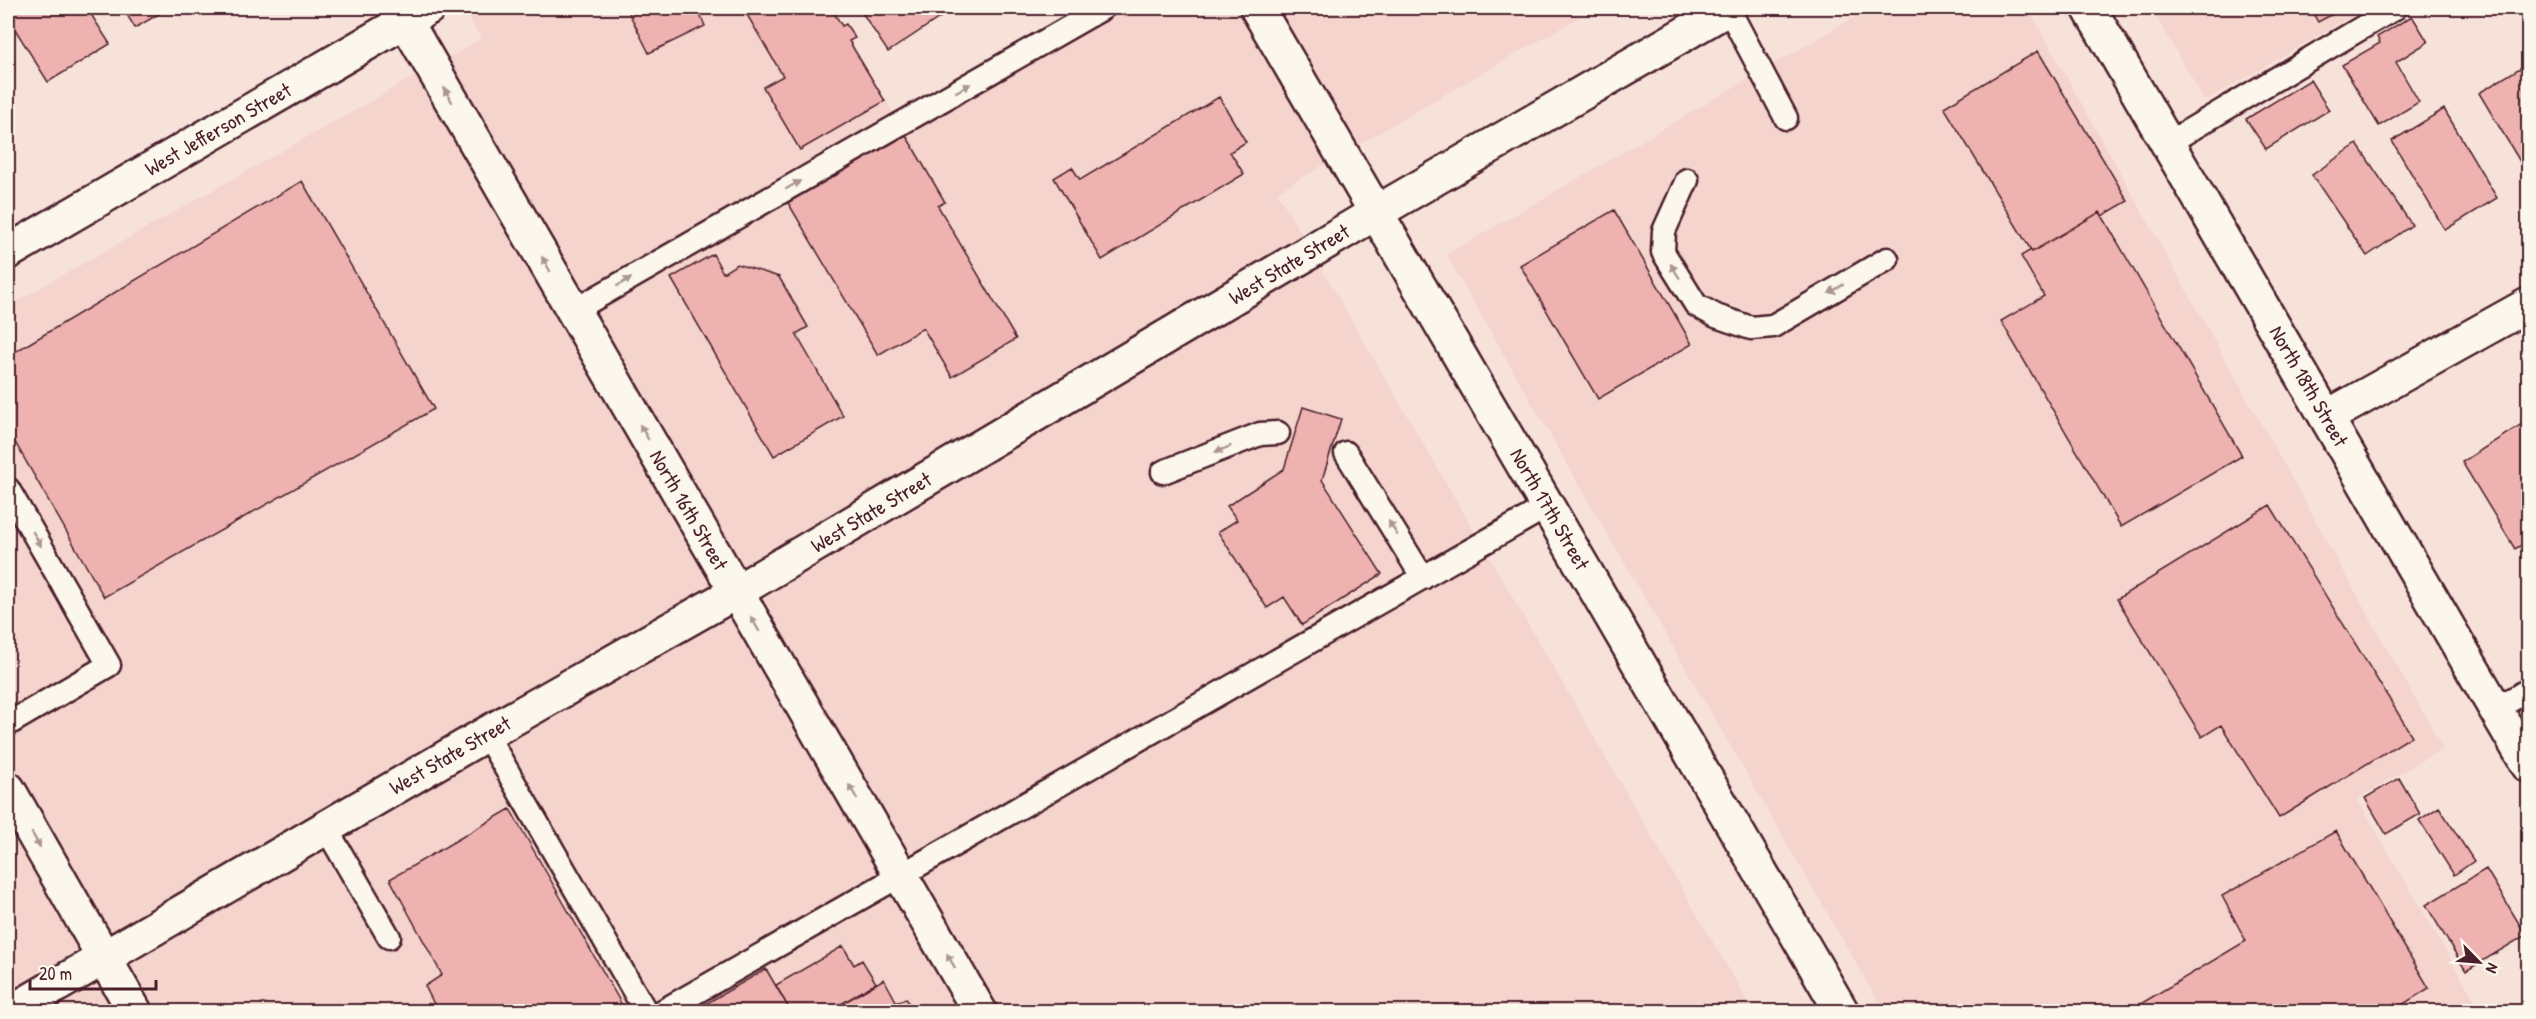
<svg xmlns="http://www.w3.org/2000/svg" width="2536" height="1019" font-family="'Patrick Hand',sans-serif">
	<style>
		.built { fill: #f4d4cd }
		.building { fill: #eeb2b0; stroke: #4a1f2b; stroke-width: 1.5 }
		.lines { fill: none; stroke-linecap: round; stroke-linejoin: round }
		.lane-casing { stroke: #4a1f2b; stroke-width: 27 }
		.street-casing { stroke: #4a1f2b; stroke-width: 38 }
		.secondary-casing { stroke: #4a1f2b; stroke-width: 38 }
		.lane { stroke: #fbf7ec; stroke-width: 22 }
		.street { stroke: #fbf7ec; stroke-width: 33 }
		.secondary { stroke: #fbf7ec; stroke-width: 33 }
		.oneway { fill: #ab9695 }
		.labels { text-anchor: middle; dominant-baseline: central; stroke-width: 5; stroke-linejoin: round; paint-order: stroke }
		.street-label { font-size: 21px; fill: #4a1f2b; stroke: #fbf7ec }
	</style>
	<rect width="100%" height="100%" fill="#f7e2da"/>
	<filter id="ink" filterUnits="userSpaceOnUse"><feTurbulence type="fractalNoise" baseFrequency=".0167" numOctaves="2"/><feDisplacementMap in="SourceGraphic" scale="12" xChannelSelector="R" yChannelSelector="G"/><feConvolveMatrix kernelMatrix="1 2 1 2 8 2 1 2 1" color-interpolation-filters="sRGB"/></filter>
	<g filter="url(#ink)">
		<!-- built -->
		<path class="built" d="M 463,8 L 832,8 L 904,131 L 1120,8 L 1595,8 L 1277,192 L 1753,1011 L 8,1011 L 8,306 L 481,39 Z
			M 1870,8 L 2028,8 L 2443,748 L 2357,799 L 2478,1006 L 2469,1012 L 1884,1011 L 1446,255 Z
			M 2151,8 L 2366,8 L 2205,101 Z"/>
		<!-- building -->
		<path class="building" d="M 8,8 L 87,8 L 110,44 L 48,82 L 8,18 Z
			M 123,8 L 169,8 L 135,28 Z
			M 641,8 L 697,8 L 705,26 L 649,53 L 629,13 Z
			M 743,8 L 831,8 L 842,26 L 846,24 L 855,38 L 849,41 L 885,101 L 800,150 L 763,87 L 783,76 Z
			M 859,8 L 936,8 L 942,16 L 888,52 Z
			M 2310,8 L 2344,8 L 2318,22 Z
			M 2412,16 L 2428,42 L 2396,62 L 2419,102 L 2379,126 L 2342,65 L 2380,43 L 2377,37 Z
			M 2038,51 L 2128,201 L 2102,216 L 2100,212 L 2032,252 L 1944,107 Z
			M 2528,63 L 2528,175 L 2479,93 Z
			M 2310,80 L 2329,110 L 2266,149 L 2246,119 Z
			M 1219,97 L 1246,142 L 1230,152 L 1244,174 L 1102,260 L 1054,178 L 1072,167 L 1080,180 Z
			M 2444,109 L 2497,198 L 2445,230 L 2392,141 Z
			M 904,132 L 945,202 L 938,206 L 1016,339 L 952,377 L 923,328 L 878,355 L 787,201 Z
			M 2357,144 L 2412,225 L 2367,256 L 2312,175 Z
			M 302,181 L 434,409 L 104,597 L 8,430 L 8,356 Z
			M 1614,210 L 1692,344 L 1598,399 L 1520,265 Z
			M 2100,212 L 2242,456 L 2121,527 L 2001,321 L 2044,296 L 2021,256 L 2031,250 L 2032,252 Z
			M 713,254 L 723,273 L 737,264 L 779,277 L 808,327 L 796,334 L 843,416 L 774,456 L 671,278 Z
			M 1303,407 L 1341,419 L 1322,480 L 1382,574 L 1302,625 L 1284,597 L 1267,608 L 1218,532 L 1237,520 L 1227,506 L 1284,469 Z
			M 2528,420 L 2528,541 L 2515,549 L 2462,462 Z
			M 2270,505 L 2412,736 L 2279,818 L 2221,725 L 2202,737 L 2117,599 Z
			M 2399,778 L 2420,814 L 2386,834 L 2365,798 Z
			M 2439,807 L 2474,861 L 2454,875 L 2419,820 Z
			M 510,809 L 626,1012 L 438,1012 L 425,986 L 442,975 L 390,879 Z
			M 2336,831 L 2429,988 L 2391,1012 L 2127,1012 L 2246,941 L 2222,896 Z
			M 2486,869 L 2526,935 L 2466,971 L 2426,905 Z
			M 843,946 L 854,965 L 862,960 L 876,983 L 828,1012 L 791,1012 L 776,985 Z
			M 766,969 L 791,1012 L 703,1012 L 700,1007 Z
			M 884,979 L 897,1003 L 882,1012 L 828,1012 Z
			M 906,998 L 913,1012 L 882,1012 L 897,1003 Z"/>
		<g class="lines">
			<!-- lane casing -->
			<g class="lane-casing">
				<path id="lane" d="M 1728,8 L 1786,118
					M 2168,143 L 2395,8
					M 1687,180 L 1664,231 L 1663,252 L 1696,305 L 1716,316 L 1751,328 L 1773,326 L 1887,259
					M 573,311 L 1103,8
					M 1346,453 L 1423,578
					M 1163,472 L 1260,434 L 1278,433
					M 8,489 L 109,665 L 8,724
					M 2496,709 L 2528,690
					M 486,734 L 646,1012
					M 326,828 L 389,937
					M 661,1012 L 1548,506"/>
			</g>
			<!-- street casing -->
			<g class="street-casing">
				<path id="street" d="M 1257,8 L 1842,1012
					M 405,21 L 428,8
					M 2327,417 L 2528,305"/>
			</g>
			<!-- secondary casing -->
			<g class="secondary-casing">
				<path id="secondary" d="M 398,8 L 980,1012
					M 2089,8 L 2528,765
					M 8,252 L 405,21
					M 8,789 L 135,1012
					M 11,1012 L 486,734 L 736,592 L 1377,212 L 1729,8"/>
			</g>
			<!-- lane -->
			<use href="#lane" class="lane"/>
			<!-- street -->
			<use href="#street" class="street"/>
			<!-- secondary -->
			<use href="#secondary" class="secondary"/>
		</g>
		<!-- one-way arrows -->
		<defs><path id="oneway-solid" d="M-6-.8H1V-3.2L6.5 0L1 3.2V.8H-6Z" transform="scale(1.5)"/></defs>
		<g class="oneway">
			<use href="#oneway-solid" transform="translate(963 88) rotate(-30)"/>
			<use href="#oneway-solid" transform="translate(448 95) rotate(-120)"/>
			<use href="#oneway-solid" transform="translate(793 185) rotate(-30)"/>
			<use href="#oneway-solid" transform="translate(546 264) rotate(-120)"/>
			<use href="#oneway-solid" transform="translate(1675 271) rotate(-122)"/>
			<use href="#oneway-solid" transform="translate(624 282) rotate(-30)"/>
			<use href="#oneway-solid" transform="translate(1836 289) rotate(149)"/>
			<use href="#oneway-solid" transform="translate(644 432) rotate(-120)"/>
			<use href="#oneway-solid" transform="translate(1223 449) rotate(159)"/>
			<use href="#oneway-solid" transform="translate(1393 528) rotate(-121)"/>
			<use href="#oneway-solid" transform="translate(37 539) rotate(60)"/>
			<use href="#oneway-solid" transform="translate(755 624) rotate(-120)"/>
			<use href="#oneway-solid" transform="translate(853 792) rotate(-120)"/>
			<use href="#oneway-solid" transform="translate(36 840) rotate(60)"/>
			<use href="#oneway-solid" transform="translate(951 961) rotate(-120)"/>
		</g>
	</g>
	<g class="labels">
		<!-- street labels -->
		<g class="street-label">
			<text transform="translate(218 129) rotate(-30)">West Jefferson Street</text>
			<text transform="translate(1289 264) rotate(-31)">West State Street</text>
			<text transform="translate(2309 386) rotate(60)">North 18th Street</text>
			<text transform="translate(1550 509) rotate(60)">North 17th Street</text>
			<text transform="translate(689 510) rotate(60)">North 16th Street</text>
			<text transform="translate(871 512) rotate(-31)">West State Street</text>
			<text transform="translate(450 755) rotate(-30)">West State Street</text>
		</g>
	</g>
	<!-- margin -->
	<rect width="2536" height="1019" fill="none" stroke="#fbf7ec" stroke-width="30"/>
	<rect x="15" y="15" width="2506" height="989" fill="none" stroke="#4a1f2b" stroke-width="2" filter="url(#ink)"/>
	<!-- north arrow -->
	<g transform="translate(2479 962) rotate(115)" stroke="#fbf7ec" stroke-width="4.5" paint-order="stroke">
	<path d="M0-4.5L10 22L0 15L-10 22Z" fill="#4a1f2b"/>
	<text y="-9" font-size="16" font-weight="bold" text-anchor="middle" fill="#4a1f2b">N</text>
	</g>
	<!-- scale -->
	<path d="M30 980v9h126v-9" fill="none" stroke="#4a1f2b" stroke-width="3"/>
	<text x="39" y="980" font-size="18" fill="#4a1f2b" stroke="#fbf7ec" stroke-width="4.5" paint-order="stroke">20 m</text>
</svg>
